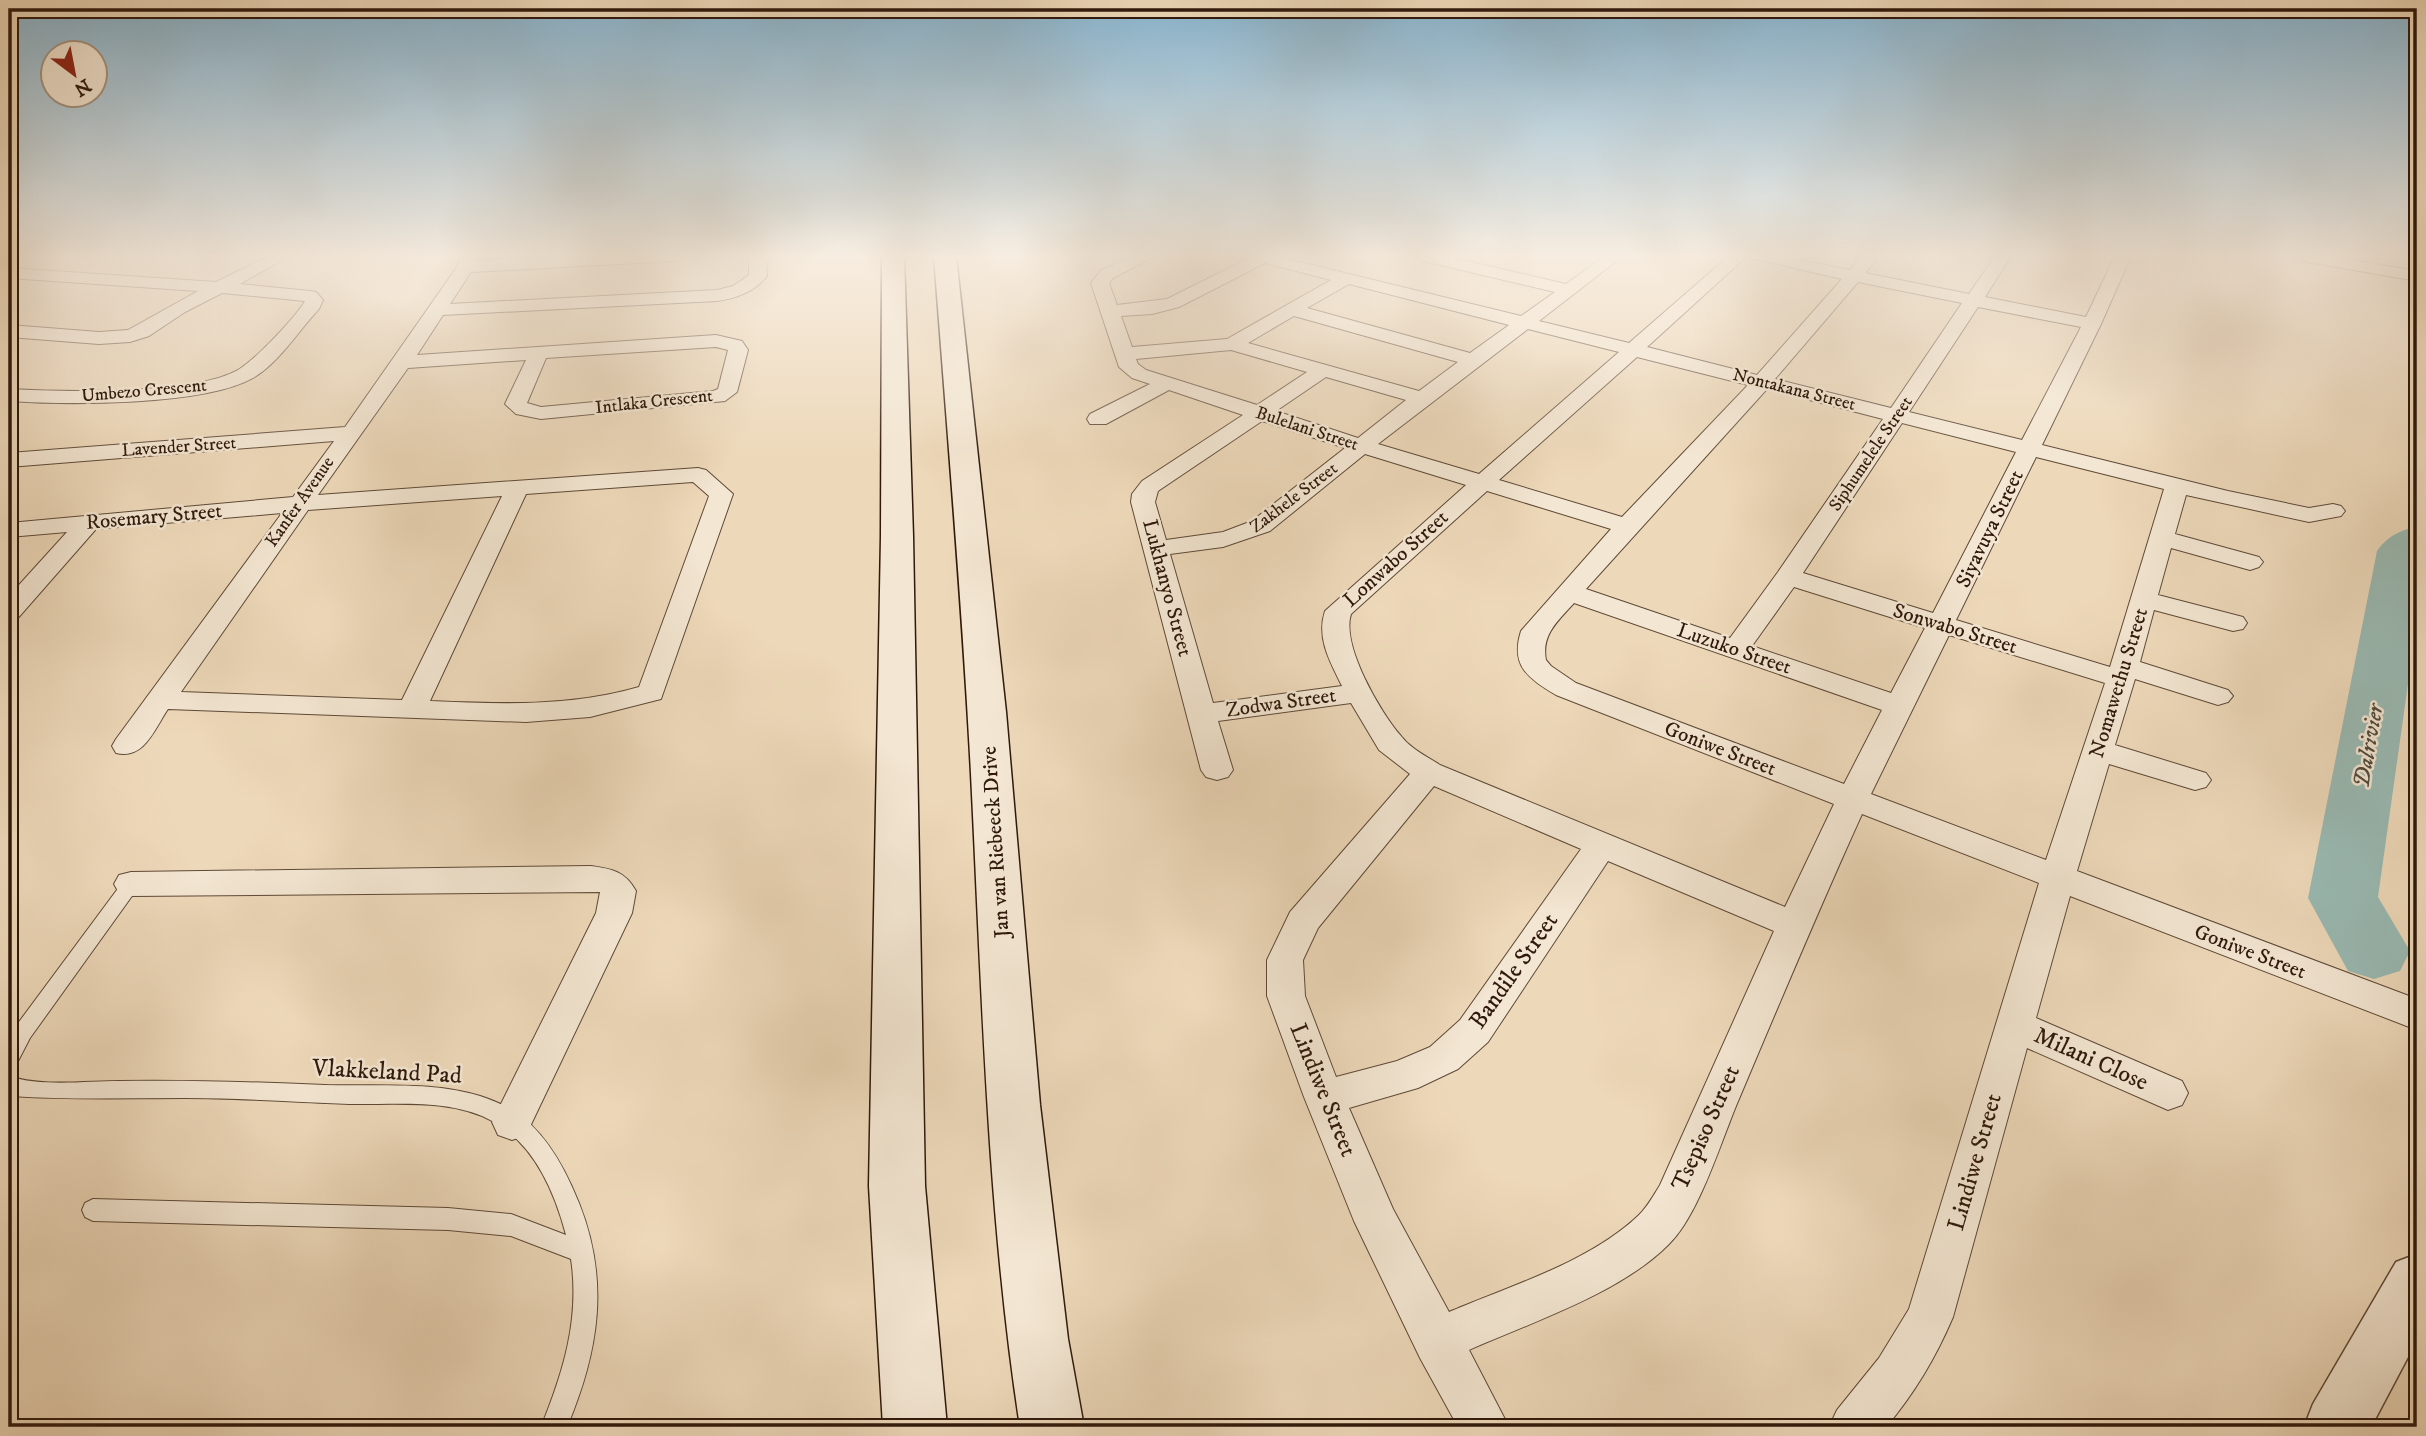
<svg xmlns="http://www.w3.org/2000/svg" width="2426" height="1436" font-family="'IM FELL DW Pica',serif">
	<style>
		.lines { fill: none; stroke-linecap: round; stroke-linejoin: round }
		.river { fill: #99b9b2; fill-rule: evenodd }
		.service-casing { stroke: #5e4937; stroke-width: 2 }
		.minor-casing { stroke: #5e4937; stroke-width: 2 }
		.tertiary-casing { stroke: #5e4937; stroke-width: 3 }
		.secondary-casing { stroke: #2f190c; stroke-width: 3 }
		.service { fill: #f3e6d2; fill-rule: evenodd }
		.minor { fill: #f3e6d2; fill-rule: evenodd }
		.tertiary { fill: #f3e6d2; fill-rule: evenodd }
		.secondary { fill: #f3e6d2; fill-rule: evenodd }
		.labels { text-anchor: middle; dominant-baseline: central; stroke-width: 5; stroke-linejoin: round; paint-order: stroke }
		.far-street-label { font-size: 18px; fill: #2f190c; stroke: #f3e6d2 }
		.street-label { font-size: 21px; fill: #2f190c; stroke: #f3e6d2 }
		.water-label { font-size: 23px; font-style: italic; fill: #4f493e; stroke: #f3e6d2 }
		.near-street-label { font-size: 24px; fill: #2f190c; stroke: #f3e6d2 }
	</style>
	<rect width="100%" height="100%" fill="#edd8b9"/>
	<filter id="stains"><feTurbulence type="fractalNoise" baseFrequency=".00286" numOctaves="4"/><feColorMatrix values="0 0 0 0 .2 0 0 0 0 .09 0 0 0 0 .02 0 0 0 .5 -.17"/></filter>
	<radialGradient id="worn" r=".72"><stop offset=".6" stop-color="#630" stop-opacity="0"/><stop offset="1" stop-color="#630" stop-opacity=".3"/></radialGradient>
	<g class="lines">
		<!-- river -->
		<path class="river" d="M 2417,526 L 2417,620 L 2378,897 L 2410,951 L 2400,971 L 2374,979 L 2348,971 L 2308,898 L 2377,551 C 2388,536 2399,531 2417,526 Z"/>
		<!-- service casing -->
		<g class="service-casing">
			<path id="service" d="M 131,877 L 137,879 L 140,884 L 137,889 L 30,1038 L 16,1065 L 9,1068 L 9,1039 L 16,1026 L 125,879 Z
				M 9,1076 C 39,1087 87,1081 119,1081 C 188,1080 257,1082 325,1085 C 386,1087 458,1078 512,1110 C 545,1130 565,1168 579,1203 C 610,1281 599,1351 567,1427 L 541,1427 C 563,1373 580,1319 571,1259 L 511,1236 L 448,1230 L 93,1221 L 85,1217 L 82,1210 L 85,1203 L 93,1199 L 448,1208 L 511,1214 L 566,1235 C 555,1193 535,1145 494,1122 C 452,1098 396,1105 349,1104 C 294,1102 239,1098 185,1098 C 126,1098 68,1100 10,1096 Z"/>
		</g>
		<!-- minor casing -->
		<g class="minor-casing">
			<path id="minor" d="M 269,256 L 289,256 L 240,284 L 310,291 L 316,292 L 323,300 L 319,309 C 298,331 279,363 253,378 C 204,406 66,405 9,401 L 9,389 C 63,392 193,395 238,370 C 254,361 296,317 305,301 L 222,293 L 185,312 L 149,336 L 130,342 L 99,344 L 9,337 L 9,325 L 99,332 L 128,330 L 198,291 L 9,278 L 9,268 L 216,282 Z
				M 460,256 L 476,256 L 476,261 L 586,256 L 685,256 L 677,261 L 471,272 L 450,304 L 717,290 L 733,286 L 749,275 L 749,260 L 746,256 L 766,257 L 767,276 C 754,292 737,298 717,301 L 443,315 L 417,355 L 716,335 L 742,341 L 748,350 L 737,392 L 725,401 L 541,419 L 516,414 L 505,404 L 526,360 L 408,368 L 318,495 L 698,468 L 706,470 L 733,494 L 661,699 L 590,717 L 526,722 L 168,709 C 154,730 144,760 116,753 L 112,746 L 116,739 L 282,513 L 96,529 L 18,618 L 9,620 L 9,596 L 67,532 L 9,537 L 9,523 L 293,497 L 334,441 L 9,467 L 9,453 L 345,427 L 457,267 ZM 716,347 L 728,350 L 718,389 L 713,391 L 541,407 L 527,403 L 546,358 ZM 693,482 L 709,496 L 639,687 C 571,707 500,704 430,701 L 526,494 ZM 502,496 L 402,700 L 181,692 L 308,510 Z
				M 1134,256 L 1155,256 L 1113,278 L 1109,283 L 1117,305 L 1167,299 L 1249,258 L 1248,256 L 1275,256 L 1521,316 L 1555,292 L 1419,260 L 1417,256 L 1445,256 L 1566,284 L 1605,256 L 1623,256 L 1539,321 L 1629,343 L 1729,256 L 1778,256 L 1850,270 L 1862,256 L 1879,256 L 1865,273 L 1969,294 L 1995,256 L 2011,256 L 1985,297 L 2086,317 L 2115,256 L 2131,256 L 2101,324 L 2042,445 L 2228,491 L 2309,508 L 2333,504 L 2341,506 L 2345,511 L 2341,516 L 2309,522 L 2186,495 L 2175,534 L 2259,557 L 2263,562 L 2259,567 L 2250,570 L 2171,548 L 2158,595 L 2243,617 L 2247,623 L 2243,629 L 2233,631 L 2154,610 L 2140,662 L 2228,690 L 2233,696 L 2228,702 L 2218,705 L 2135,679 L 2115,745 L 2206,773 L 2211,780 L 2206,787 L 2195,790 L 2109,764 L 2077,871 L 2417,999 L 2417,1030 L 2070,896 L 2036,1018 L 2182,1081 L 2188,1093 L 2182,1105 L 2168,1110 L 2027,1048 L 1953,1317 C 1936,1357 1914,1394 1886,1427 L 1829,1427 L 1837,1410 L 1879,1358 L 1909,1309 L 2039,883 L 1862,814 C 1818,911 1777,1009 1736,1106 C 1720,1145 1698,1216 1669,1244 C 1621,1293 1532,1322 1469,1350 L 1509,1427 L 1458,1427 L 1420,1358 L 1354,1221 L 1304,1097 L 1267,996 L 1267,960 L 1290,912 L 1410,774 L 1379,750 L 1351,703 L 1218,721 L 1233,770 L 1228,777 L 1217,780 L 1206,777 L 1201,770 L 1131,502 L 1132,494 L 1142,481 L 1243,415 L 1169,390 L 1106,424 L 1090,424 L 1087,419 L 1090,414 L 1150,384 L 1132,378 L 1119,367 L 1091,283 L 1101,270 ZM 1746,257 L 1842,279 L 1757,375 L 1647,347 ZM 1265,263 L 1331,280 L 1227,339 L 1132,347 L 1121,316 L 1152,314 L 1179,307 ZM 1858,282 L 1962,303 L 1891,408 L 1775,379 ZM 1349,284 L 1509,325 L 1470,353 L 1307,308 ZM 1978,307 L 2081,327 L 2022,440 L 1909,412 ZM 1294,316 L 1458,362 L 1419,391 L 1248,343 ZM 1528,329 L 1619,352 L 1479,474 L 1378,444 ZM 1231,350 L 1307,372 L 1257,405 L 1146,370 L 1138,364 L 1136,359 ZM 1637,357 L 1748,385 L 1622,517 L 1499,480 ZM 1326,377 L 1406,400 L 1358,438 L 1276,411 ZM 1767,389 L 1883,419 L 1778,572 L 1730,638 L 1586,589 ZM 1262,421 L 1345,448 L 1252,521 L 1223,532 L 1166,540 L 1155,502 L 1158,491 ZM 1902,423 L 2016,452 L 1933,613 L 1803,573 ZM 1365,454 L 1466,485 L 1325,611 C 1316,638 1330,662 1342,686 L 1213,703 L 1170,554 L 1223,547 L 1270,531 ZM 2036,457 L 2164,489 L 2110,667 L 1956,620 ZM 1487,491 L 1611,529 L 1521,631 C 1510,666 1528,678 1556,695 L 1834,804 L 1785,907 L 1440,765 C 1426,756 1411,749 1401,736 C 1380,712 1341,645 1351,614 ZM 1794,587 L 1925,628 L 1891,693 L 1752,646 ZM 1574,603 L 1882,710 L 1844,784 L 1576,683 L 1551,666 L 1546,660 C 1541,634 1559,620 1574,603 ZM 1949,635 L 2105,683 L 2046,860 L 1871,794 ZM 1434,786 L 1581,849 L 1460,1020 L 1430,1047 L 1397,1061 L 1336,1077 L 1305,996 L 1303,960 L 1318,928 ZM 1608,861 L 1774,931 L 1660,1185 C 1654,1195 1647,1207 1639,1215 C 1590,1262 1510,1286 1449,1312 L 1393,1209 L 1349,1108 L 1418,1088 L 1458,1069 L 1488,1042 Z
				M 2294,256 L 2329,256 L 2417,271 L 2417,281 L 2302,261 Z
				M 591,866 C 612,869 625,871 636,891 L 632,913 L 526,1135 L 512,1140 L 498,1135 L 492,1122 L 596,913 L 600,892 L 131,896 L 119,893 L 114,884 L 119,875 L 131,872 Z"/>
		</g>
		<!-- tertiary casing -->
		<g class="tertiary-casing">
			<path id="tertiary" d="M 2417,1254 L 2417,1340 L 2371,1427 L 2304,1427 L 2313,1404 L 2396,1262 Z"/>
		</g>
		<!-- secondary casing -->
		<g class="secondary-casing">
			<path id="secondary" d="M 882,256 L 904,256 L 913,536 L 925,1186 L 947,1427 L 883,1427 L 869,1186 L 881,536 Z
				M 934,256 L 956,256 L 1006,712 L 1040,1105 L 1068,1339 L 1084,1427 L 1020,1427 C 987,1212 982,992 971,774 C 962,601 947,429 934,256 Z"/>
		</g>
		<!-- service -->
		<use href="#service" class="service"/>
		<!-- minor -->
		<use href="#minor" class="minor"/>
		<!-- tertiary -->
		<use href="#tertiary" class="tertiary"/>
		<!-- secondary -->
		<use href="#secondary" class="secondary"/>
	</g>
	<!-- sky -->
	<linearGradient id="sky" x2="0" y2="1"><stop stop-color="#88b6d2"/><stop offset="0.56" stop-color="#f7ede0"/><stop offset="1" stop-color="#f7ede0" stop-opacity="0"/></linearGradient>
	<rect width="2426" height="457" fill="url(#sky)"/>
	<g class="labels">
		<!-- far-street labels -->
		<g class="far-street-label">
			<text transform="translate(1794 390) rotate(14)">Nontakana Street</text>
			<text transform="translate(144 391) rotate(-5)">Umbezo Crescent</text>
			<text transform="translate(654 402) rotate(-6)">Intlaka Crescent</text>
			<text transform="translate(1307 429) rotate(18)">Bulelani Street</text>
			<text transform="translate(179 447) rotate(-4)">Lavender Street</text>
			<text transform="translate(1871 454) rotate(-56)">Siphumelele Street</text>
			<text transform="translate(1294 498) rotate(-37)">Zakhele Street</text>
			<text transform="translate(300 502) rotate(-55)">Kanfer Avenue</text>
		</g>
		<!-- street labels -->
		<g class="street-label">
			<text transform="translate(154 517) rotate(-5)">Rosemary Street</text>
			<text transform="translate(1990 529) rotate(-64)">Siyavuya Street</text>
			<text transform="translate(1396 559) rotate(-42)">Lonwabo Street</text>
			<text transform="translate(1167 588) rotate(75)">Lukhanyo Street</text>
			<text transform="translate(1955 629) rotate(17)">Sonwabo Street</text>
			<text transform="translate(1734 649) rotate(19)">Luzuko Street</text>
			<text transform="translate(2119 683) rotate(-73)">Nomawethu Street</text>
			<text transform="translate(1281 703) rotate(-8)">Zodwa Street</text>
			<text transform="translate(1720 749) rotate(21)">Goniwe Street</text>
			<text transform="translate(996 842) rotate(-94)">Jan van Riebeeck Drive</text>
			<text transform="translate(2250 952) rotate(21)">Goniwe Street</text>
		</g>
		<!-- water labels -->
		<g class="water-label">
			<text transform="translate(2369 746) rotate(-80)">Dalrivier</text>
		</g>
		<!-- near-street labels -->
		<g class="near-street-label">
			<text transform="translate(1514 971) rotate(-55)">Bandile Street</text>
			<text transform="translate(2091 1059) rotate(24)">Milani Close</text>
			<text transform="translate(387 1072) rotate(3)">Vlakkeland Pad</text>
			<text transform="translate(1323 1090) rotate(68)">Lindiwe Street</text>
			<text transform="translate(1706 1128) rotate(-66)">Tsepiso Street</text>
			<text transform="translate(1975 1162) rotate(-74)">Lindiwe Street</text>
		</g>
	</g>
	<!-- margin -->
	<rect width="2426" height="1436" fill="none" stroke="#edd8b9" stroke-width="35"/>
	<rect x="10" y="10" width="2405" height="1415" fill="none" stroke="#2f190c" stroke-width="3.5"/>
	<rect x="18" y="18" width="2391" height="1401" fill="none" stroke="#2f190c" stroke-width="2"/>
	<!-- north arrow -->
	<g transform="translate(74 74) rotate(148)"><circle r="33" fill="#f3e6d2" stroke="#a59483" stroke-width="2"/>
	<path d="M0-5L12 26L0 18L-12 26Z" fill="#8f2418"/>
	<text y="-10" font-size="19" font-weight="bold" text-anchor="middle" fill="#2f190c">N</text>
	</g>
	<rect width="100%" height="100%" filter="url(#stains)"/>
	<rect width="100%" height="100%" fill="url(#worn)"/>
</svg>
